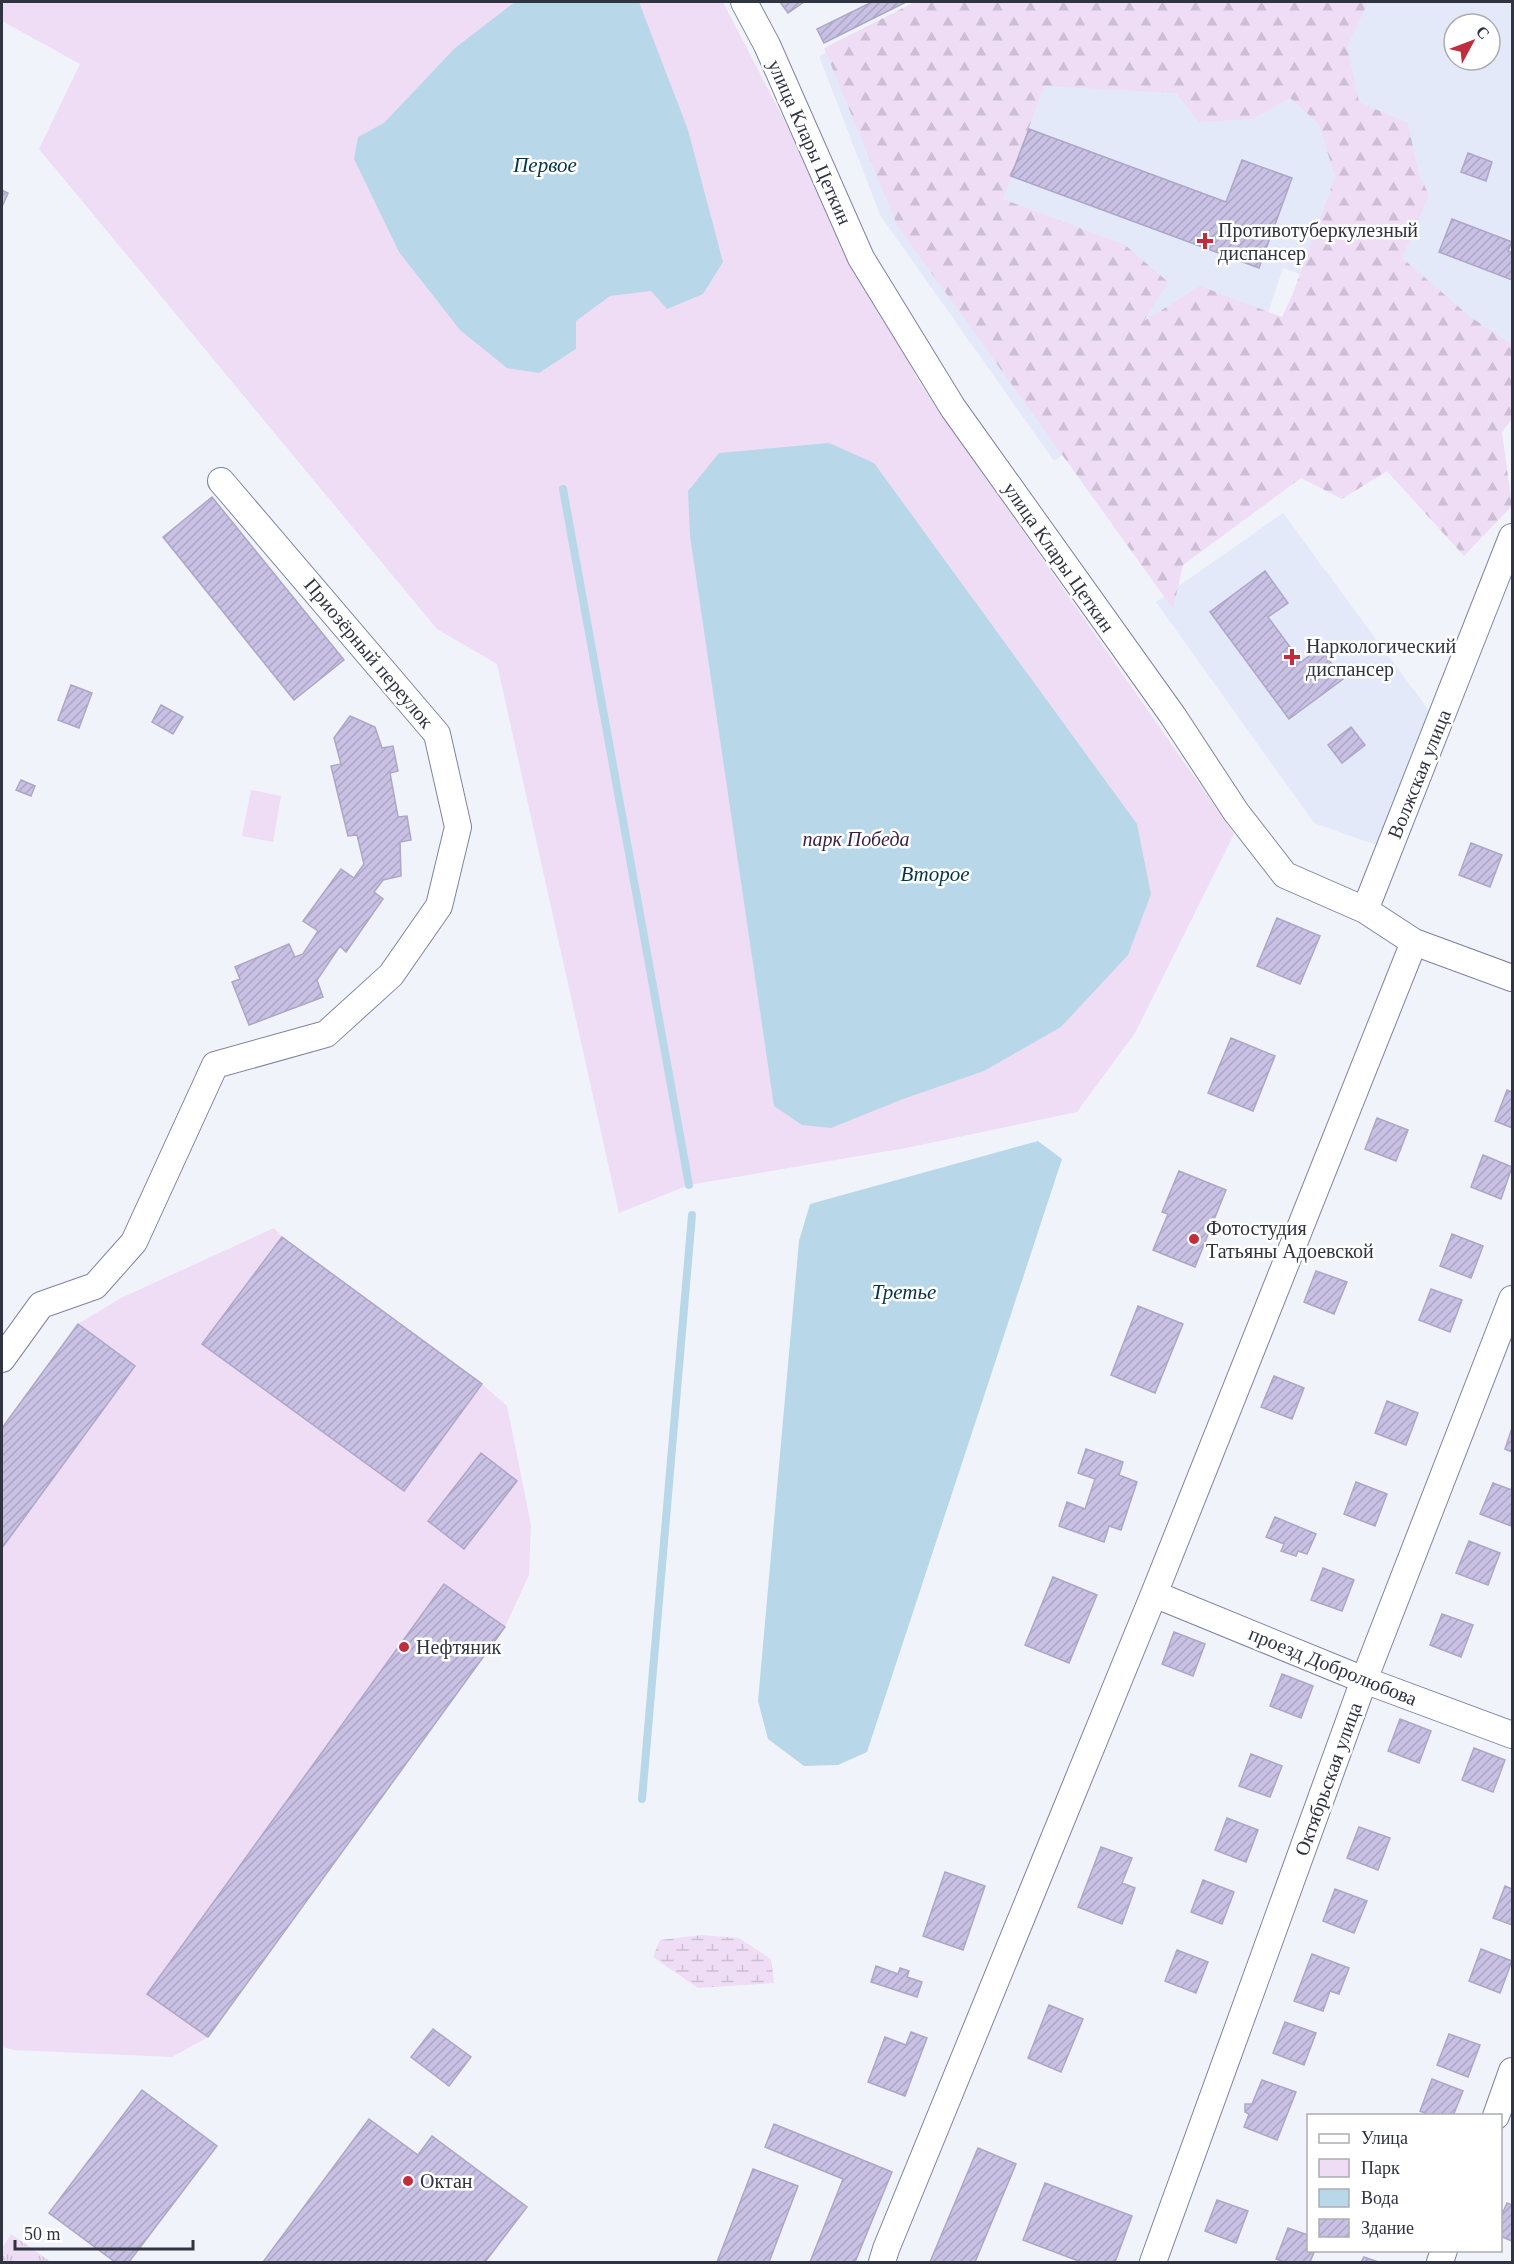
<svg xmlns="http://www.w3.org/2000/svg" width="1514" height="2264" font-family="'Times New Roman',serif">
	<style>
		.built { fill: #e4e9f9; fill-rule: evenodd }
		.grass { fill: url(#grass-tufts) }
		.forest { fill: url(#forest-firs); fill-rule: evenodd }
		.wetland { fill: url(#wetland-marsh) }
		.park { fill: #eeddf5 }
		.water { fill: #b8d8e9 }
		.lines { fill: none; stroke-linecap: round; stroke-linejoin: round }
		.stream { stroke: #b8d8e9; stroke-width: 8 }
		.building { fill: url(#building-hatch); stroke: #ada6c7; stroke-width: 1.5 }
		.street-casing { stroke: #7c84a3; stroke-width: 28 }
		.street { stroke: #fff; stroke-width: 26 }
		.poi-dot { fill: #be2e3c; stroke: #fff; stroke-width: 2 }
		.labels { text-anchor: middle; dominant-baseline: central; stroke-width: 5; stroke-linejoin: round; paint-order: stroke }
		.street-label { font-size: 20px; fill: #303340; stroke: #fff }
		.poi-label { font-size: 20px; fill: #303340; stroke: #fff; text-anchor: start }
		.park-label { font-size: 20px; font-style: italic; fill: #3a1f43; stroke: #fff }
		.water-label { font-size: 21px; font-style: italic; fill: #053446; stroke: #fff }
	</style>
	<defs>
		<pattern id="grass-tufts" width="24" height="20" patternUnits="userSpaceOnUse" patternTransform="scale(1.5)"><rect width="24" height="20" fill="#eeddf5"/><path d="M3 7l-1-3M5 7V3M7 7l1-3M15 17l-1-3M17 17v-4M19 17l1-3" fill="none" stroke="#ccbed3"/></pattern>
		<pattern id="forest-firs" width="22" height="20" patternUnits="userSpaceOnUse" patternTransform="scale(1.5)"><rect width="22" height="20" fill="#eeddf5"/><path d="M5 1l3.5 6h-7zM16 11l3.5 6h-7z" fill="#ccbed3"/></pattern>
		<pattern id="wetland-marsh" width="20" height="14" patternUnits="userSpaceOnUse" patternTransform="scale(1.5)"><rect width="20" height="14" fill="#eeddf5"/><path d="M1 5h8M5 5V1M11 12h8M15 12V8" fill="none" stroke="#ccbed3"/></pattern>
		<pattern id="building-hatch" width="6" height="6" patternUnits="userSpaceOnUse" patternTransform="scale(1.5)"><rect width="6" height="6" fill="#c8c1e3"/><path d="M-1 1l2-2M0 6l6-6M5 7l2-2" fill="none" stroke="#aca6c4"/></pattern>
	</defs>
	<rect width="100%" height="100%" fill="#f1f3fa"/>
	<!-- built -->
	<path class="built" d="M 926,2 L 1512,2 L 1512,345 L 1448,329 L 1283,268 L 1264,325 L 1250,320 L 1054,461 L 880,215 L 819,56 ZM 1454,24 L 1490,24 L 1490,60 L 1454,60 Z
		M 1283,513 L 1430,712 L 1379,846 L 1314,823 L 1156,602 Z"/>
	<!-- grass -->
	<path class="grass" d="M 11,2234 L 51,2262 L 2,2262 L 2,2248 Z"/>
	<!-- forest -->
	<path class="forest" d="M 915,2 L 1368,2 L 1347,47 L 1359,102 L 1408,123 L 1419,175 L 1429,195 L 1402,258 L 1468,315 L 1512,345 L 1512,419 L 1502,432 L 1512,506 L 1464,556 L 1387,471 L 1342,499 L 1301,478 L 1183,565 L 1173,609 L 897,225 L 824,48 ZM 1044,86 L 1176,93 L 1199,122 L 1253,119 L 1290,98 L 1319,124 L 1335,177 L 1294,291 L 1282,317 L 1200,286 L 1144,321 L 1168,282 L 1125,245 L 1003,199 Z"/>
	<!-- wetland -->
	<path class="wetland" d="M 702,1935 L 739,1938 L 771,1959 L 774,1983 L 698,1988 L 653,1957 L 660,1940 Z"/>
	<!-- park -->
	<path class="park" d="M 2,2 L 723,2 L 919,382 L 1234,834 L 1135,1033 L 1077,1112 L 906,1148 L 689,1185 L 619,1213 L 497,664 L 437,629 L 39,149 L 80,64 L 2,21 Z
		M 251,790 L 281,796 L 273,842 L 242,836 Z
		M 274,1228 L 282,1237 L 482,1384 L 507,1406 L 531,1525 L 529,1575 L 505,1627 L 208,2037 L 172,2057 L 14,2050 L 2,2047 L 2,1428 L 78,1324 L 121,1298 Z"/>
	<!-- water -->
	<path class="water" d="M 515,2 L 639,2 L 688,130 L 723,262 L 703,294 L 667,309 L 651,291 L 610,296 L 576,321 L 576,349 L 539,373 L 507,368 L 460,330 L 399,252 L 354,159 L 358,137 L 384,123 L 455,48 Z
		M 829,443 L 874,463 L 1137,824 L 1151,894 L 1128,955 L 1061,1027 L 984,1071 L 903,1099 L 831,1128 L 802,1125 L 774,1106 L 690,536 L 688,491 L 719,453 Z
		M 1038,1141 L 1062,1159 L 867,1752 L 838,1765 L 804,1766 L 768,1739 L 758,1701 L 799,1241 L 810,1204 Z"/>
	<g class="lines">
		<!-- stream -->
		<path class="stream" d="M 563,489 L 689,1185
			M 642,1799 L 692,1215"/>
	</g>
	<!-- building -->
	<path class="building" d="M 780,2 L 804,2 L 788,13 Z
		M 872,2 L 906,2 L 824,43 L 817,29 Z
		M 1029,129 L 1226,202 L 1242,160 L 1292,178 L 1259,268 L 1011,176 Z
		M 1468,153 L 1492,162 L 1486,181 L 1461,172 Z
		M 2,190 L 8,193 L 2,207 Z
		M 1452,219 L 1512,242 L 1508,251 L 1512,253 L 1512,280 L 1439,252 Z
		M 212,497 L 344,660 L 294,700 L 163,537 Z
		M 1265,571 L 1288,603 L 1268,617 L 1301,662 L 1320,648 L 1343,679 L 1289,719 L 1210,612 Z
		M 71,685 L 92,693 L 79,728 L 58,720 Z
		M 161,705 L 183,717 L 173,734 L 152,722 Z
		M 350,716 L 375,727 L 382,748 L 393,746 L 398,771 L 390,773 L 398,817 L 407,816 L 411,840 L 400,842 L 401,876 L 383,880 L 374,892 L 383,899 L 346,952 L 340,946 L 317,980 L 323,997 L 249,1025 L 232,982 L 240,979 L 235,967 L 289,944 L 295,957 L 303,954 L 318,931 L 303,921 L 341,869 L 354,878 L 364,864 L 357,835 L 348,836 L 331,766 L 341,764 L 334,738 Z
		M 1351,727 L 1365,745 L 1342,763 L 1328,745 Z
		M 21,780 L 35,786 L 31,796 L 16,790 Z
		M 1471,843 L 1502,855 L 1490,887 L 1459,875 Z
		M 1277,918 L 1320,936 L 1300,984 L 1257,966 Z
		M 1231,1038 L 1275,1056 L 1253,1111 L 1208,1093 Z
		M 1507,1090 L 1512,1092 L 1512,1128 L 1495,1121 Z
		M 1377,1118 L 1408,1130 L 1396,1161 L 1365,1149 Z
		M 1483,1155 L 1512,1167 L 1501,1199 L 1471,1187 Z
		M 1179,1171 L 1226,1190 L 1195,1267 L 1153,1250 L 1168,1214 L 1162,1212 Z
		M 1452,1234 L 1483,1246 L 1471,1278 L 1440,1266 Z
		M 282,1237 L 482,1384 L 404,1491 L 202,1344 Z
		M 1316,1271 L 1347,1282 L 1334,1314 L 1304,1302 Z
		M 1431,1289 L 1462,1300 L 1450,1332 L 1419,1320 Z
		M 1138,1306 L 1183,1324 L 1155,1393 L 1111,1375 Z
		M 78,1324 L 135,1366 L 2,1548 L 2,1428 Z
		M 1274,1376 L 1304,1388 L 1292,1419 L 1261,1407 Z
		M 1387,1401 L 1418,1413 L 1406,1445 L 1375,1433 Z
		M 1512,1428 L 1512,1452 L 1505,1449 Z
		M 1086,1449 L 1123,1462 L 1119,1475 L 1137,1482 L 1121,1530 L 1109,1526 L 1104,1542 L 1059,1526 L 1067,1502 L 1085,1509 L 1095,1479 L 1078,1473 Z
		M 481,1453 L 517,1481 L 464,1549 L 428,1521 Z
		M 1356,1482 L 1387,1494 L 1375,1526 L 1344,1514 Z
		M 1493,1483 L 1512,1490 L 1511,1526 L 1480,1514 Z
		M 1275,1517 L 1316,1534 L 1307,1554 L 1298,1551 L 1296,1556 L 1281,1551 L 1284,1544 L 1266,1537 Z
		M 1469,1541 L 1500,1553 L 1488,1585 L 1456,1573 Z
		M 1323,1568 L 1354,1580 L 1342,1611 L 1311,1600 Z
		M 1053,1577 L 1097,1595 L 1069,1663 L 1025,1645 Z
		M 444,1584 L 505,1627 L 208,2037 L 147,1994 Z
		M 1442,1614 L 1473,1625 L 1461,1657 L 1430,1645 Z
		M 1174,1632 L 1205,1644 L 1193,1676 L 1162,1664 Z
		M 1282,1674 L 1313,1686 L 1301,1718 L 1270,1706 Z
		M 1400,1719 L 1431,1731 L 1419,1763 L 1388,1751 Z
		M 1474,1748 L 1505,1760 L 1493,1792 L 1462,1780 Z
		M 1251,1754 L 1282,1766 L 1270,1797 L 1239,1786 Z
		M 1227,1818 L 1258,1830 L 1246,1862 L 1215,1850 Z
		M 1359,1827 L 1390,1838 L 1378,1870 L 1347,1858 Z
		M 1101,1847 L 1132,1858 L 1122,1883 L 1135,1888 L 1122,1924 L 1078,1907 Z
		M 945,1872 L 985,1886 L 963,1950 L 923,1936 Z
		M 1203,1880 L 1234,1892 L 1222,1924 L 1191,1912 Z
		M 1505,1886 L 1512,1889 L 1512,1925 L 1493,1918 Z
		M 1335,1889 L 1367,1901 L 1354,1933 L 1323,1921 Z
		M 1481,1949 L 1512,1961 L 1500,1993 L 1469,1981 Z
		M 1177,1950 L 1208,1962 L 1196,1993 L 1165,1981 Z
		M 1312,1954 L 1349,1968 L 1339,1994 L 1330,1991 L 1323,2011 L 1294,2001 Z
		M 876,1966 L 898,1974 L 900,1968 L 909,1971 L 907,1977 L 922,1982 L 917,1997 L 871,1982 Z
		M 1049,2005 L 1083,2019 L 1061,2072 L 1028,2058 Z
		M 1285,2022 L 1316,2033 L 1304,2065 L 1273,2053 Z
		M 433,2029 L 471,2057 L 449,2086 L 411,2057 Z
		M 911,2032 L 927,2038 L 905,2096 L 868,2082 L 885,2037 L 906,2045 Z
		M 1449,2034 L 1480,2045 L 1468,2077 L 1437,2065 Z
		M 1432,2079 L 1463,2091 L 1453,2116 L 1432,2116 L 1420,2111 Z
		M 1262,2080 L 1296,2092 L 1277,2140 L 1244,2127 L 1249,2114 L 1245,2112 L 1245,2104 L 1252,2104 Z
		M 142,2090 L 217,2146 L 129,2262 L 115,2262 L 49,2213 Z
		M 369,2119 L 418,2155 L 432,2136 L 527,2207 L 485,2262 L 263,2262 Z
		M 774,2124 L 892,2172 L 855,2262 L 810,2262 L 843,2179 L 765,2147 Z
		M 978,2148 L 1016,2164 L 975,2262 L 930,2262 Z
		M 753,2169 L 798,2186 L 769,2262 L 717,2262 Z
		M 1045,2183 L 1132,2216 L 1115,2262 L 1081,2262 L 1023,2240 Z
		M 1217,2200 L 1248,2211 L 1236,2243 L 1205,2231 Z
		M 1507,2203 L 1512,2205 L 1512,2241 L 1500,2236 L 1500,2219 Z
		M 1288,2228 L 1308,2235 L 1308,2250 L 1315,2250 L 1310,2262 L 1285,2262 L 1276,2259 Z
		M 1364,2257 L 1378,2262 L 1361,2262 Z"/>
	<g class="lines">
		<!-- street casing -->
		<g class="street-casing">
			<path id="street" d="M 744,2 L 767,45 L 861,258 L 953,408 L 1173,716 L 1236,812 L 1285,875 L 1365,910 L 1414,942 L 1512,978
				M 1365,910 L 1512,537
				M 2,1359 L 41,1305 L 95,1286 L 134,1242 L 215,1065 L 326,1034 L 391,975 L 439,906 L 458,827 L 437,734 L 221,481
				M 1154,1594 L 1364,1680 L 1512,1735
				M 1496,2116 L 1512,2071
				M 882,2262 L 886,2249 L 1154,1594 L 1414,942
				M 1153,2262 L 1364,1680 L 1512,1299
				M 1440,2262 L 1444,2250"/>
		</g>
		<!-- street -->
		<use href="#street" class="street"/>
	</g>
	<!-- markers -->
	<g class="poi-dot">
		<path d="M1202 232h6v6h6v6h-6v6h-6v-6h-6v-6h6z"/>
		<path d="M1289 648h6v6h6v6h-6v6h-6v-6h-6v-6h6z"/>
		<circle cx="1194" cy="1239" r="6"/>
		<circle cx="404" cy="1647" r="6"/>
		<circle cx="408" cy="2181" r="6"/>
	</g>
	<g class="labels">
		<!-- street labels -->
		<g class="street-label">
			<text transform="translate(810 142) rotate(66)">улица Клары Цеткин</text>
			<text transform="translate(1059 557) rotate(55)">улица Клары Цеткин</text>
			<text transform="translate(369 653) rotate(50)">Приозёрный переулок</text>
			<text transform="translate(1419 774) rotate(-68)">Волжская улица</text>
			<text transform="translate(1333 1666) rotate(22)">проезд Добролюбова</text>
			<text transform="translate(1328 1779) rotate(-70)">Октябрьская улица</text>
		</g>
		<!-- poi labels -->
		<g class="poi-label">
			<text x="1218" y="230">Противотуберкулезный<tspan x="1218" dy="23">диспансер</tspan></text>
			<text x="1306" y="646">Наркологический<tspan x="1306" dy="23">диспансер</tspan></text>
			<text x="1206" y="1228">Фотостудия<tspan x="1206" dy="23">Татьяны Адоевской</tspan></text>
			<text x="416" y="1647">Нефтяник</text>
			<text x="420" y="2181">Октан</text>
		</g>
		<!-- park labels -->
		<g class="park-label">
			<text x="856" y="839">парк Победa</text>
		</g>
		<!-- water labels -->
		<g class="water-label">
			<text x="545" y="165">Первое</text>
			<text x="935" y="874">Второе</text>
			<text x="904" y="1292">Третье</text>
		</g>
	</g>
	<!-- border -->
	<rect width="1514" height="2264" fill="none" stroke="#303340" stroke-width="6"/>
	<!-- legend -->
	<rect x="1307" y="2114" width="195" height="138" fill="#ffffff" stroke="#acadb3" stroke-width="1.5"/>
	<rect x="1319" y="2134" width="30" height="9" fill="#ffffff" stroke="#acadb3" stroke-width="1.5"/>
	<text x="1361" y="2144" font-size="18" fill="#303340">Улица</text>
	<rect x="1319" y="2159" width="30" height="18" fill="#eeddf5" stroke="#acadb3" stroke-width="1.5"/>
	<text x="1361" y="2174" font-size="18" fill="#303340">Парк</text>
	<rect x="1319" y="2189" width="30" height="18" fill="#b8d8e9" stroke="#acadb3" stroke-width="1.5"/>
	<text x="1361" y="2204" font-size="18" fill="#303340">Вода</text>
	<rect x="1319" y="2219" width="30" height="18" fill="url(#building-hatch)" stroke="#acadb3" stroke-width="1.5"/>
	<text x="1361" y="2234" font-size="18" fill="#303340">Здание</text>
	<!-- north arrow -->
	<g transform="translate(1472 42) rotate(49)"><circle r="28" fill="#ffffff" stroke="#acadb3" stroke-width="1.5"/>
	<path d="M0-4.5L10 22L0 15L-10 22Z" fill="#be2e3c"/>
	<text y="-9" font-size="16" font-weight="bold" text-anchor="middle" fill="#303340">С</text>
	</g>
	<!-- scale -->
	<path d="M15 2240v9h178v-9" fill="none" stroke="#303340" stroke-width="3"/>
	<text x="24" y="2240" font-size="18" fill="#303340" stroke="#ffffff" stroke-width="4.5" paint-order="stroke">50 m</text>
</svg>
